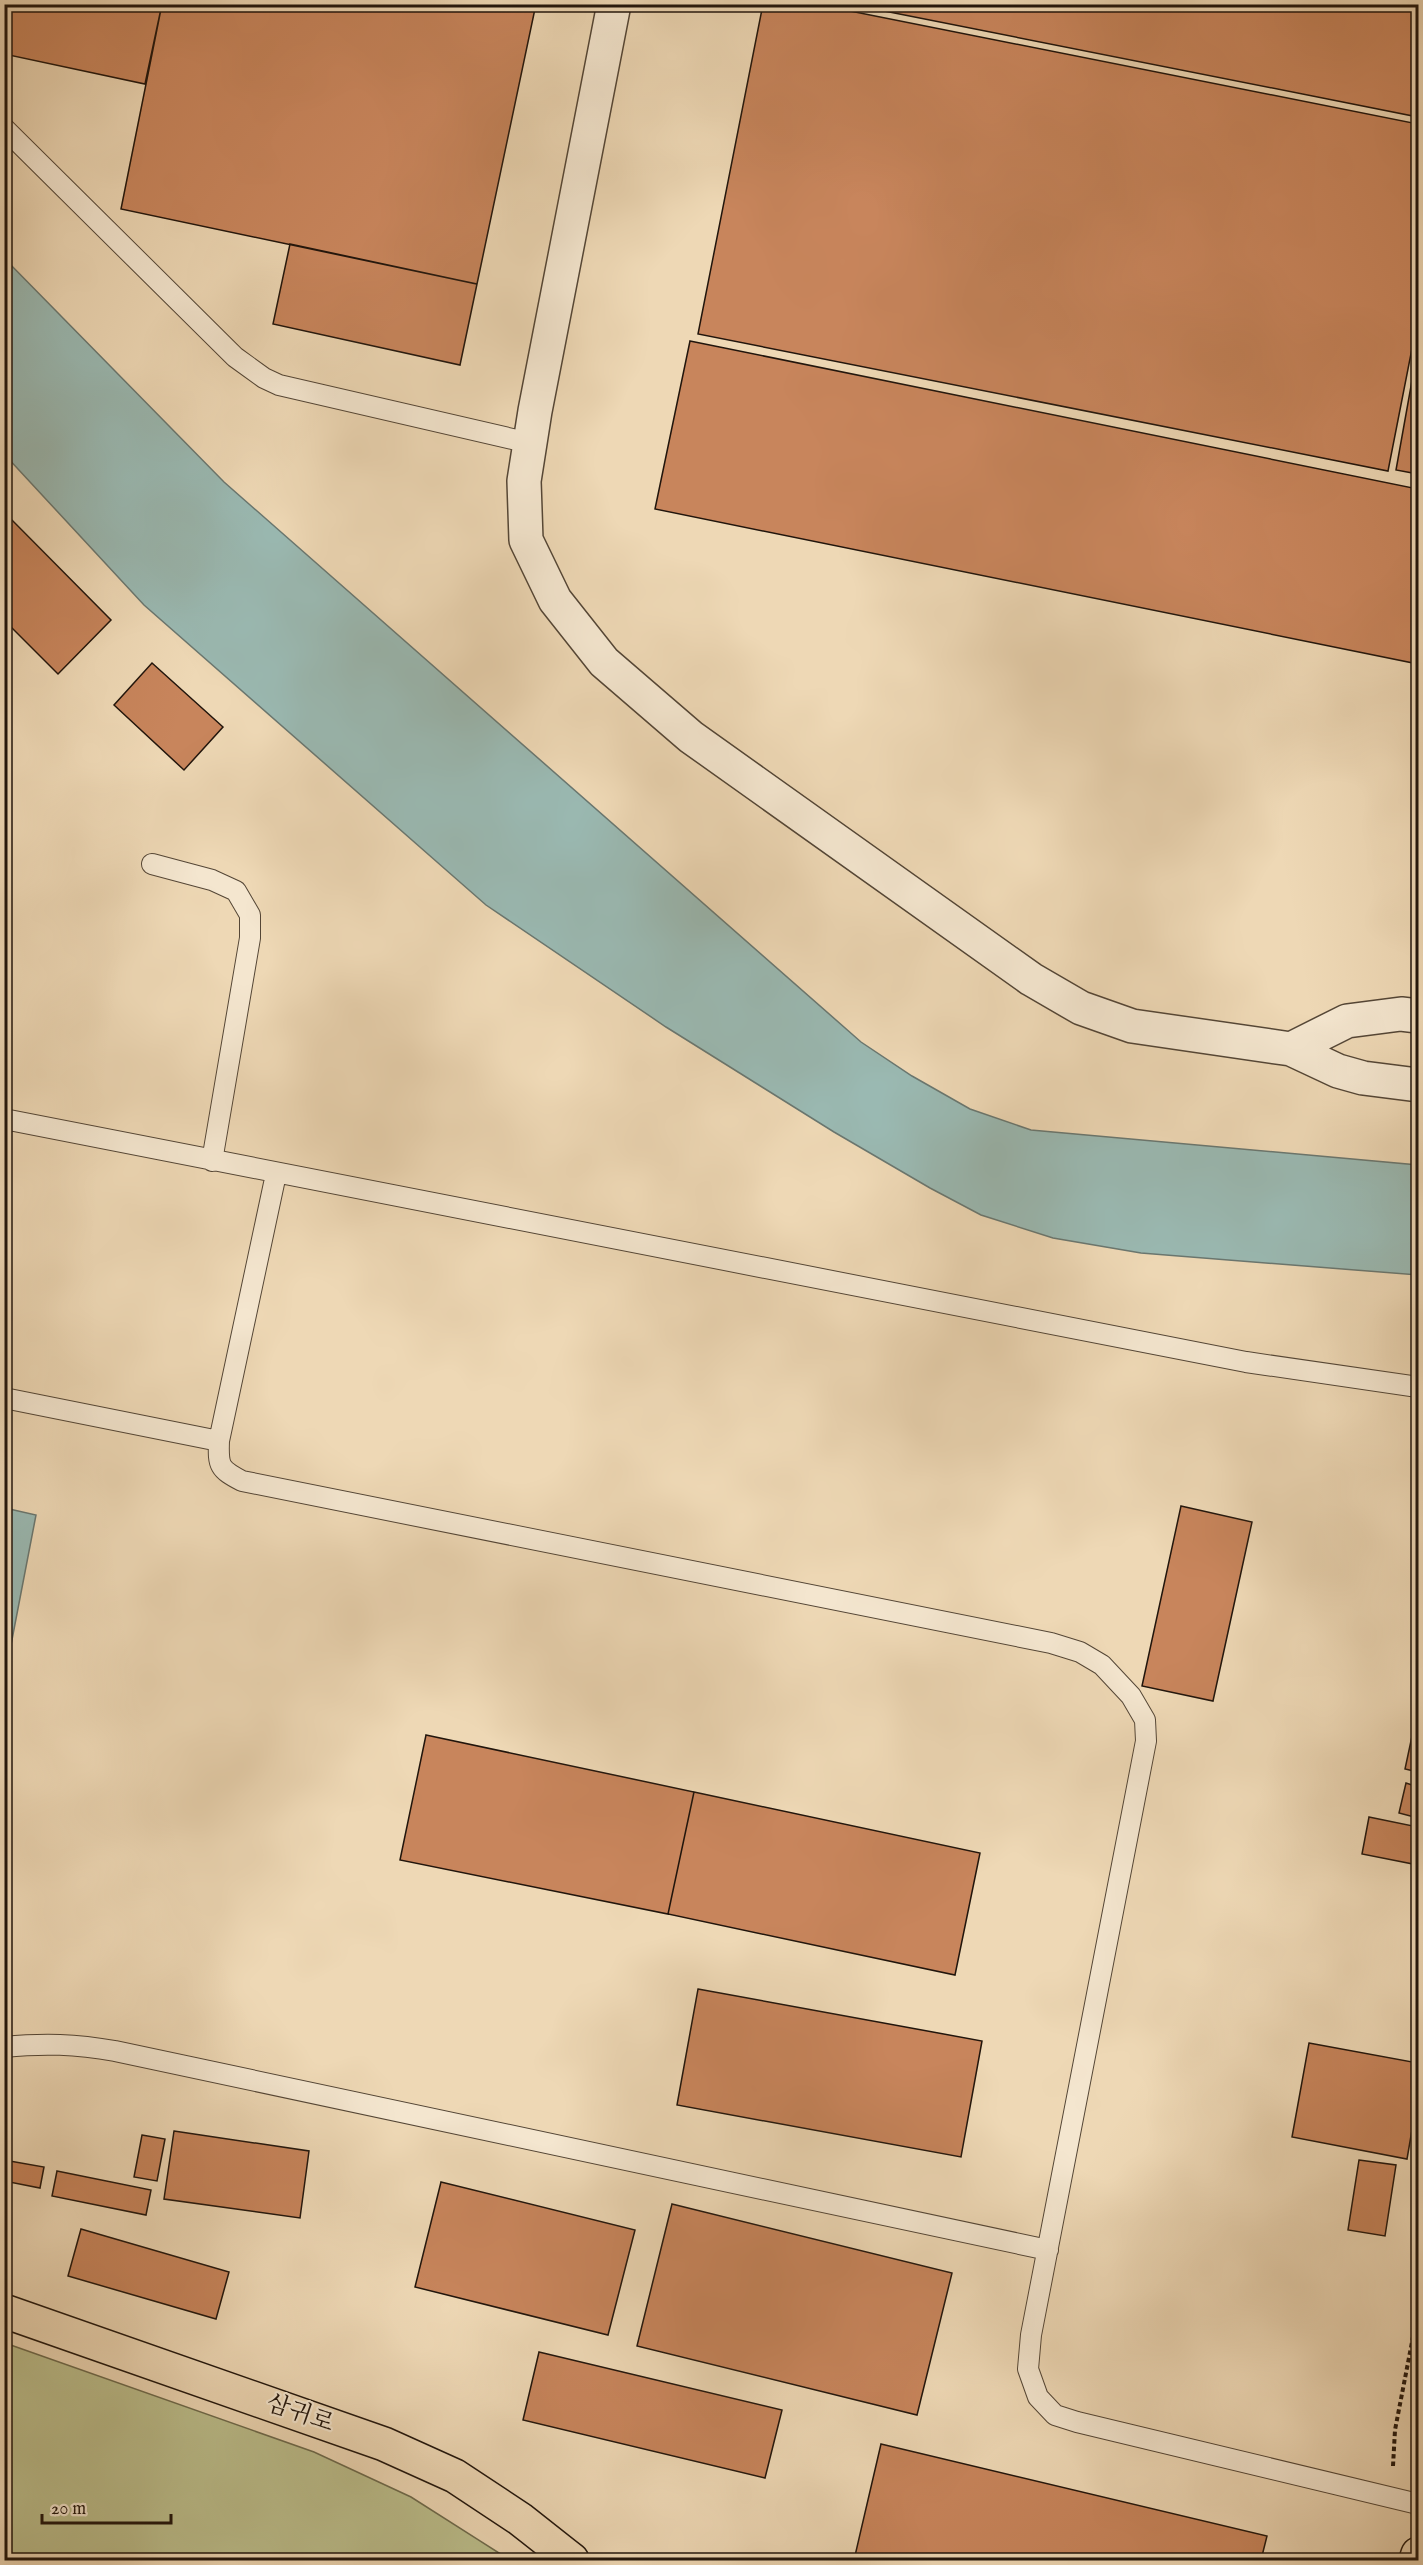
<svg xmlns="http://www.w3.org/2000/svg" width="1423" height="2565" font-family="'IM FELL English','Noto Serif KR',serif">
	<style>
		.green { fill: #bbbe8c; stroke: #6e6a4c; stroke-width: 1.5 }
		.water { fill: #9ab9b2; stroke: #6a7770; stroke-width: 1.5 }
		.building { fill: #c8855c; stroke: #21150c; stroke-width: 1.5 }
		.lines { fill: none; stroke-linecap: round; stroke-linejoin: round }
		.service-casing { stroke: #544636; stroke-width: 22 }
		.minor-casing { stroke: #544636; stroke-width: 36 }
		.primary-casing { stroke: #21150c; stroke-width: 36 }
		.path { stroke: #21150c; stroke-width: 4; stroke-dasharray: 4.5 3; stroke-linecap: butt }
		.service { stroke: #f4e6cf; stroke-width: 20 }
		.minor { stroke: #f4e6cf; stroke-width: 33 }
		.primary { stroke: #eed8b5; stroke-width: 33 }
		.labels { text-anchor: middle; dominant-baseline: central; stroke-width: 4.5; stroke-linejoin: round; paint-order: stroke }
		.street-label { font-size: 24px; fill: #21150c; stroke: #f4e6cf }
	</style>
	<rect width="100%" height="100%" fill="#eed8b5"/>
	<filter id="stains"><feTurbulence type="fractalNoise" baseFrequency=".00333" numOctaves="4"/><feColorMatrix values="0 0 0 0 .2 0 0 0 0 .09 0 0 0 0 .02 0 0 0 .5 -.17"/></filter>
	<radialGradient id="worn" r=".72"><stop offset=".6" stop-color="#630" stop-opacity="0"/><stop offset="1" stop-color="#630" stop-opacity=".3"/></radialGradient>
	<!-- green -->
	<path class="green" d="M 5,2343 L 314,2452 L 411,2497 L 510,2560 L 5,2560 Z"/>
	<!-- water -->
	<path class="water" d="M 5,259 L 224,482 L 861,1042 L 912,1076 L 970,1109 L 1031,1130 L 1418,1165 L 1418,1275 L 1141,1253 L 1053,1238 L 981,1215 L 930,1188 L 834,1132 L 666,1027 L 486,905 L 144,605 L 5,455 Z
		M 5,1508 L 36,1515 L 5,1676 L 4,1508 Z"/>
	<!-- building -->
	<path class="building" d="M 4,4 L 162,4 L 145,84 L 4,54 Z
		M 162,4 L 536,4 L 477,284 L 121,209 Z
		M 763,4 L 815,4 L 1418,124 L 1418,318 L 1388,471 L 698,334 Z
		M 849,4 L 1418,4 L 1418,117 Z
		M 290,244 L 477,284 L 460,365 L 273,324 Z
		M 690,341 L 1418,489 L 1418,664 L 655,509 Z
		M 1418,347 L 1418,474 L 1396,470 Z
		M 4,512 L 111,620 L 58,674 L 4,620 Z
		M 152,663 L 223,727 L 184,770 L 114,705 Z
		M 1181,1506 L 1252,1522 L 1213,1701 L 1142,1686 Z
		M 1418,1708 L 1418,1772 L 1405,1769 Z
		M 426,1735 L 694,1792 L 668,1914 L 400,1860 Z
		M 1406,1783 L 1418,1787 L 1418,1818 L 1399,1813 Z
		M 694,1792 L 980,1853 L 955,1975 L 668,1914 Z
		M 1369,1817 L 1418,1827 L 1418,1865 L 1362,1854 Z
		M 698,1989 L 982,2041 L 961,2157 L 677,2105 Z
		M 1309,2043 L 1418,2063 L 1418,2095 L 1407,2159 L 1292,2137 Z
		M 174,2131 L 309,2151 L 300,2218 L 164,2199 Z
		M 142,2135 L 165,2139 L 157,2181 L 134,2177 Z
		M 4,2160 L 44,2167 L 40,2188 L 4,2181 Z
		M 1359,2160 L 1396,2165 L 1385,2236 L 1348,2230 Z
		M 57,2171 L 151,2190 L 146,2215 L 52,2196 Z
		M 441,2182 L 635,2230 L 608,2335 L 415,2287 Z
		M 672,2204 L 952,2273 L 917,2415 L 637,2346 Z
		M 81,2229 L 229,2272 L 216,2319 L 68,2276 Z
		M 539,2352 L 782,2410 L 765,2478 L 523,2420 Z
		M 881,2444 L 1267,2536 L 1261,2560 L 854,2560 Z"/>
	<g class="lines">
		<!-- service casing -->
		<g class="service-casing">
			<path id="service" d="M 4,128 L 235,357 L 264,378 L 279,385 L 530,443
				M 152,864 L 212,880 L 236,891 L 250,915 L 250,938 L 212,1161
				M 4,1119 L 1246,1362 L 1418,1387
				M 276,1174 L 219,1441 C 218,1466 219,1469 242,1481 L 1051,1643 L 1080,1652 L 1102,1665 L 1131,1696 L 1145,1720 L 1146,1741 L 1031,2335 L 1028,2369 L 1038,2397 L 1055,2415 L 1077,2422 L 1418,2504
				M 4,1398 L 219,1441
				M 4,2047 C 44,2043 76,2044 115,2051 L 1048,2250"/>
		</g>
		<!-- minor casing -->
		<g class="minor-casing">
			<path id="minor" d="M 614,4 L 535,411 L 524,481 L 526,540 L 555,600 L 604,662 L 691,737 L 1031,979 L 1081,1008 L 1132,1026 L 1291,1049 L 1338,1071 L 1363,1078 L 1418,1085
				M 1291,1049 L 1347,1021 L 1401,1014 L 1418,1016"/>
		</g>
		<!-- primary casing -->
		<g class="primary-casing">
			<path id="primary" d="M 4,2311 L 384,2444 L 455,2476 L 520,2519 L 572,2560
				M 1416,2560 L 1418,2554"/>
		</g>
		<!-- path -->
		<path class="path" d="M 1393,2466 L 1395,2430 L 1418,2311"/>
		<!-- service -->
		<use href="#service" class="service"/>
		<!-- minor -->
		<use href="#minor" class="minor"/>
		<!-- primary -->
		<use href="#primary" class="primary"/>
	</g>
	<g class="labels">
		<!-- street labels -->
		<g class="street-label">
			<text transform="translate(300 2414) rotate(19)">삼귀로</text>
		</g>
	</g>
	<!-- margin -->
	<rect width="1423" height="2565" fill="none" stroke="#eed8b5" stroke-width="24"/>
	<rect x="6" y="6" width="1411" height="2553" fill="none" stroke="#21150c" stroke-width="3"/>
	<rect x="12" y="12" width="1399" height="2541" fill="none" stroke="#21150c" stroke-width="1.5"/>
	<!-- scale -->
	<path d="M42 2514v9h129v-9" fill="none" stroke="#21150c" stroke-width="3"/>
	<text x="51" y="2514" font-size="18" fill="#21150c" stroke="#f4e6cf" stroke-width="4.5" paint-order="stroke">20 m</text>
	<rect width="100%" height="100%" filter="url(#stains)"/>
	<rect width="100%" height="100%" fill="url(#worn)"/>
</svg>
